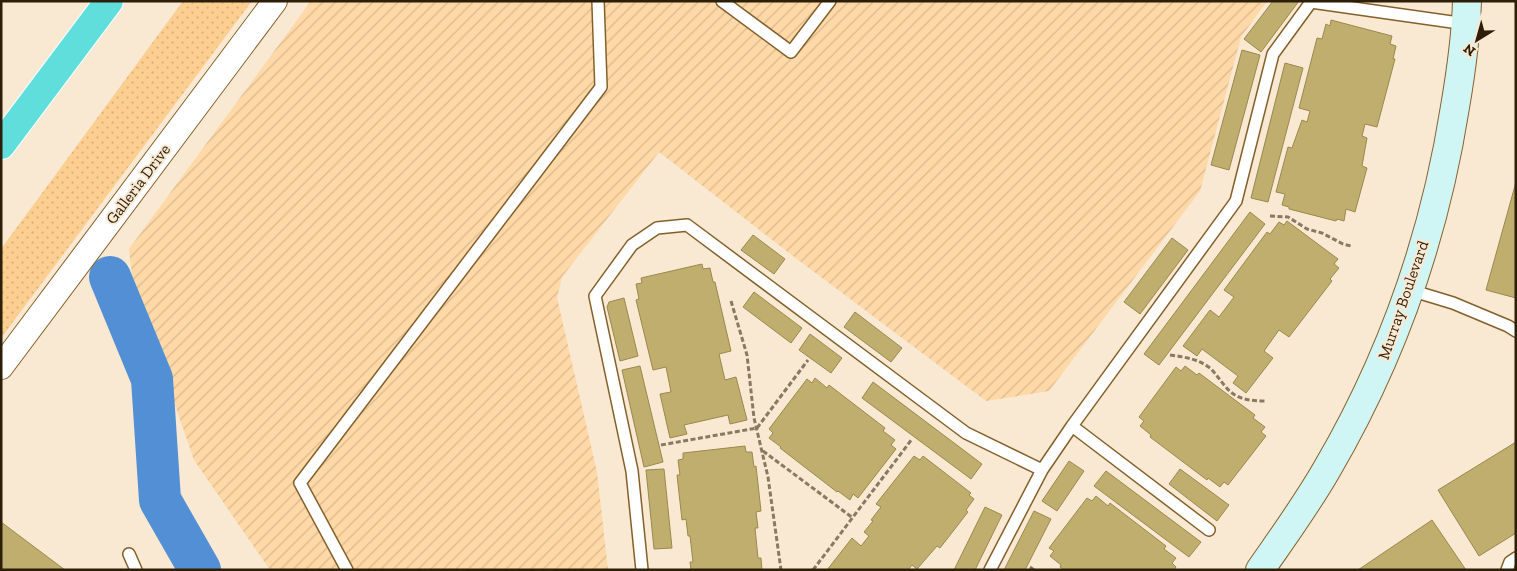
<svg xmlns="http://www.w3.org/2000/svg" width="1517" height="571" font-family="'Zilla Slab',serif">
	<style>
		.industrial { fill: url(#industrial-furrows) }
		.grass { fill: url(#grass-dots) }
		.lines { fill: none; stroke-linecap: round; stroke-linejoin: round }
		.river { stroke: #538fd5; stroke-width: 42 }
		.building { fill: #c0ae6f; stroke: #9b894b }
		.service-casing { stroke: #85602a; stroke-width: 14 }
		.minor-casing { stroke: #85602a; stroke-width: 26 }
		.secondary-casing { stroke: #85602a; stroke-width: 30 }
		.motorway-casing { stroke: #fff; stroke-width: 30 }
		.path { stroke: #897963; stroke-width: 3; stroke-dasharray: 5 2.5; stroke-linecap: butt }
		.service { stroke: #fff; stroke-width: 11 }
		.minor { stroke: #fff; stroke-width: 24 }
		.secondary { stroke: #cff5f4; stroke-width: 28 }
		.motorway { stroke: #60dedc; stroke-width: 28 }
		.labels { text-anchor: middle; dominant-baseline: central; stroke-width: 4; stroke-linejoin: round; paint-order: stroke }
		.street-label { font-size: 16px; fill: #2d1e08; stroke: #f9e8d2 }
	</style>
	<defs>
		<pattern id="industrial-furrows" width="10" height="10" patternUnits="userSpaceOnUse" patternTransform="scale(1.25)"><rect width="10" height="10" fill="#fed8a7"/><path d="M-1 1l2-2M0 10L10 0M9 11l2-2" fill="none" stroke="#dab98e"/></pattern>
		<pattern id="grass-dots" width="8" height="8" patternUnits="userSpaceOnUse" patternTransform="scale(1.25)"><rect width="8" height="8" fill="#fcce90"/><path d="M2 2h.1M6 6h.1" fill="none" stroke="#d8b07b" stroke-width="1.8" stroke-linecap="round"/></pattern>
	</defs>
	<rect width="100%" height="100%" fill="#f9e8d2"/>
	<!-- industrial -->
	<path class="industrial" d="M 311,1 L 1267,1 L 1241,37 L 1200,191 L 1049,391 L 986,401 L 789,253 L 659,152 L 562,277 L 557,298 L 597,472 L 608,570 L 270,570 L 194,460 L 133,283 L 129,249 Z"/>
	<!-- grass -->
	<path class="grass" d="M 183,1 L 252,1 L 1,338 L 1,249 Z"/>
	<g class="lines">
		<!-- river -->
		<path class="river" d="M 110,277 L 152,379 L 160,500 L 200,570"/>
	</g>
	<!-- building -->
	<path class="building" d="M 1273,1 L 1299,1 L 1261,52 L 1244,39 Z
		M 1331,20 L 1392,36 L 1390,44 L 1396,46 L 1393,59 L 1395,59 L 1377,127 L 1365,124 L 1362,136 L 1367,138 L 1362,166 L 1367,168 L 1355,212 L 1346,209 L 1344,221 L 1337,219 L 1336,221 L 1289,209 L 1289,207 L 1282,205 L 1285,194 L 1276,192 L 1288,147 L 1292,148 L 1302,120 L 1307,122 L 1310,111 L 1299,108 L 1317,38 L 1322,39 L 1326,24 L 1330,26 Z
		M 1242,50 L 1260,55 L 1229,170 L 1211,165 Z
		M 1285,63 L 1303,68 L 1268,202 L 1251,198 Z
		M 1516,182 L 1516,298 L 1486,290 Z
		M 1250,212 L 1265,224 L 1159,365 L 1144,354 Z
		M 1287,221 L 1338,259 L 1334,264 L 1339,268 L 1330,279 L 1332,281 L 1289,337 L 1279,330 L 1264,351 L 1273,358 L 1246,393 L 1233,383 L 1238,376 L 1202,349 L 1197,356 L 1183,346 L 1210,310 L 1219,317 L 1234,297 L 1224,290 L 1267,232 L 1270,234 L 1279,222 L 1284,225 Z
		M 753,235 L 785,259 L 774,274 L 741,250 Z
		M 1172,238 L 1188,250 L 1140,314 L 1124,302 Z
		M 702,264 L 703,269 L 710,268 L 713,282 L 715,282 L 731,351 L 719,354 L 725,380 L 736,377 L 747,420 L 730,424 L 728,415 L 684,425 L 687,434 L 670,438 L 660,394 L 671,392 L 666,367 L 653,370 L 636,300 L 639,299 L 636,284 L 642,283 L 641,278 Z
		M 754,292 L 802,328 L 791,343 L 743,307 Z
		M 624,298 L 638,356 L 620,361 L 607,307 L 609,302 Z
		M 855,312 L 902,348 L 891,362 L 844,327 Z
		M 810,334 L 842,358 L 831,373 L 799,350 Z
		M 640,366 L 663,462 L 644,467 L 622,370 Z
		M 1185,366 L 1197,375 L 1199,373 L 1255,415 L 1253,418 L 1265,427 L 1261,432 L 1266,436 L 1228,485 L 1224,482 L 1220,487 L 1208,478 L 1207,480 L 1150,437 L 1151,435 L 1140,426 L 1144,421 L 1139,417 L 1176,367 L 1181,371 Z
		M 815,378 L 827,388 L 829,385 L 885,428 L 883,431 L 895,440 L 891,445 L 896,449 L 858,498 L 853,494 L 850,500 L 838,491 L 837,492 L 780,448 L 781,447 L 769,438 L 773,433 L 769,429 L 807,379 L 812,383 Z
		M 873,382 L 982,464 L 971,479 L 862,398 Z
		M 1516,442 L 1516,533 L 1479,556 L 1438,490 Z
		M 745,446 L 746,452 L 752,452 L 754,467 L 756,466 L 761,511 L 756,512 L 758,528 L 755,528 L 758,558 L 761,558 L 762,570 L 691,570 L 690,562 L 693,562 L 690,536 L 688,536 L 686,519 L 682,520 L 677,475 L 680,475 L 678,460 L 683,459 L 683,453 Z
		M 914,456 L 920,460 L 923,456 L 971,493 L 969,495 L 974,499 L 966,510 L 968,512 L 940,548 L 937,546 L 917,569 L 912,565 L 908,570 L 827,570 L 852,538 L 861,546 L 869,536 L 864,532 L 873,521 L 871,520 L 881,507 L 876,504 Z
		M 1069,461 L 1084,471 L 1057,511 L 1042,501 Z
		M 664,469 L 672,548 L 654,549 L 646,470 Z
		M 1180,469 L 1229,505 L 1217,521 L 1169,484 Z
		M 1106,471 L 1201,542 L 1189,557 L 1094,486 Z
		M 1096,496 L 1108,506 L 1110,503 L 1166,546 L 1164,549 L 1176,558 L 1172,563 L 1176,567 L 1174,570 L 1064,570 L 1060,567 L 1061,565 L 1050,556 L 1054,551 L 1049,548 L 1087,498 L 1092,501 Z
		M 985,507 L 1002,515 L 975,570 L 954,570 Z
		M 1034,511 L 1051,519 L 1025,570 L 1004,570 Z
		M 1432,520 L 1466,570 L 1358,570 Z
		M 1,522 L 65,570 L 1,570 Z"/>
	<g class="lines">
		<!-- service casing -->
		<g class="service-casing">
			<path id="service" d="M 722,1 L 791,52 L 830,1
				M 1410,290 L 1453,303 L 1508,326 L 1516,331
				M 1072,426 L 1209,530
				M 129,554 L 136,570
				M 347,570 L 300,483 L 601,87 L 598,1
				M 642,570 L 632,471 L 595,296 L 632,245 L 657,228 L 687,225 L 966,433 L 1042,470
				M 990,570 L 1042,470 L 1072,426 L 1236,201 L 1273,54 L 1311,2 L 1466,24
				M 1507,570 L 1510,562 L 1516,558"/>
		</g>
		<!-- minor casing -->
		<g class="minor-casing">
			<path id="minor" d="M 1,367 L 275,1"/>
		</g>
		<!-- secondary casing -->
		<g class="secondary-casing">
			<path id="secondary" d="M 1260,570 C 1283,537 1307,504 1327,469 C 1392,358 1435,234 1455,107 C 1461,72 1466,37 1467,1"/>
		</g>
		<!-- motorway casing -->
		<g class="motorway-casing">
			<path id="motorway" d="M 1,145 L 109,1"/>
		</g>
		<!-- path -->
		<path class="path" d="M 1270,216 L 1288,217 L 1307,229 L 1322,233 L 1343,244 L 1351,246
			M 731,301 L 747,355 L 754,418 L 768,477 L 781,570
			M 1170,355 C 1185,357 1198,359 1210,368 C 1216,374 1220,380 1225,386 C 1236,400 1250,401 1267,401
			M 661,445 L 757,428 L 808,360
			M 763,451 L 853,518
			M 1030,567 L 1034,570
			M 813,570 L 912,439"/>
		<!-- service -->
		<use href="#service" class="service"/>
		<!-- minor -->
		<use href="#minor" class="minor"/>
		<!-- secondary -->
		<use href="#secondary" class="secondary"/>
		<!-- motorway -->
		<use href="#motorway" class="motorway"/>
	</g>
	<g class="labels">
		<!-- street labels -->
		<g class="street-label">
			<text transform="translate(138 184) rotate(-53)">Galleria Drive</text>
			<text transform="translate(1403 300) rotate(-71)">Murray Boulevard</text>
		</g>
	</g>
	<!-- border -->
	<rect width="1517" height="571" fill="none" stroke="#2d1e08" stroke-width="5"/>
	<!-- north arrow -->
	<g transform="translate(1477 40) rotate(217)" stroke="#f9e8d2" stroke-width="4" paint-order="stroke">
	<path d="M0-4L9 19L0 12L-9 19Z" fill="#2d1e08"/>
	<text y="-8" font-size="14" font-weight="bold" text-anchor="middle" fill="#2d1e08">N</text>
	</g>
</svg>
